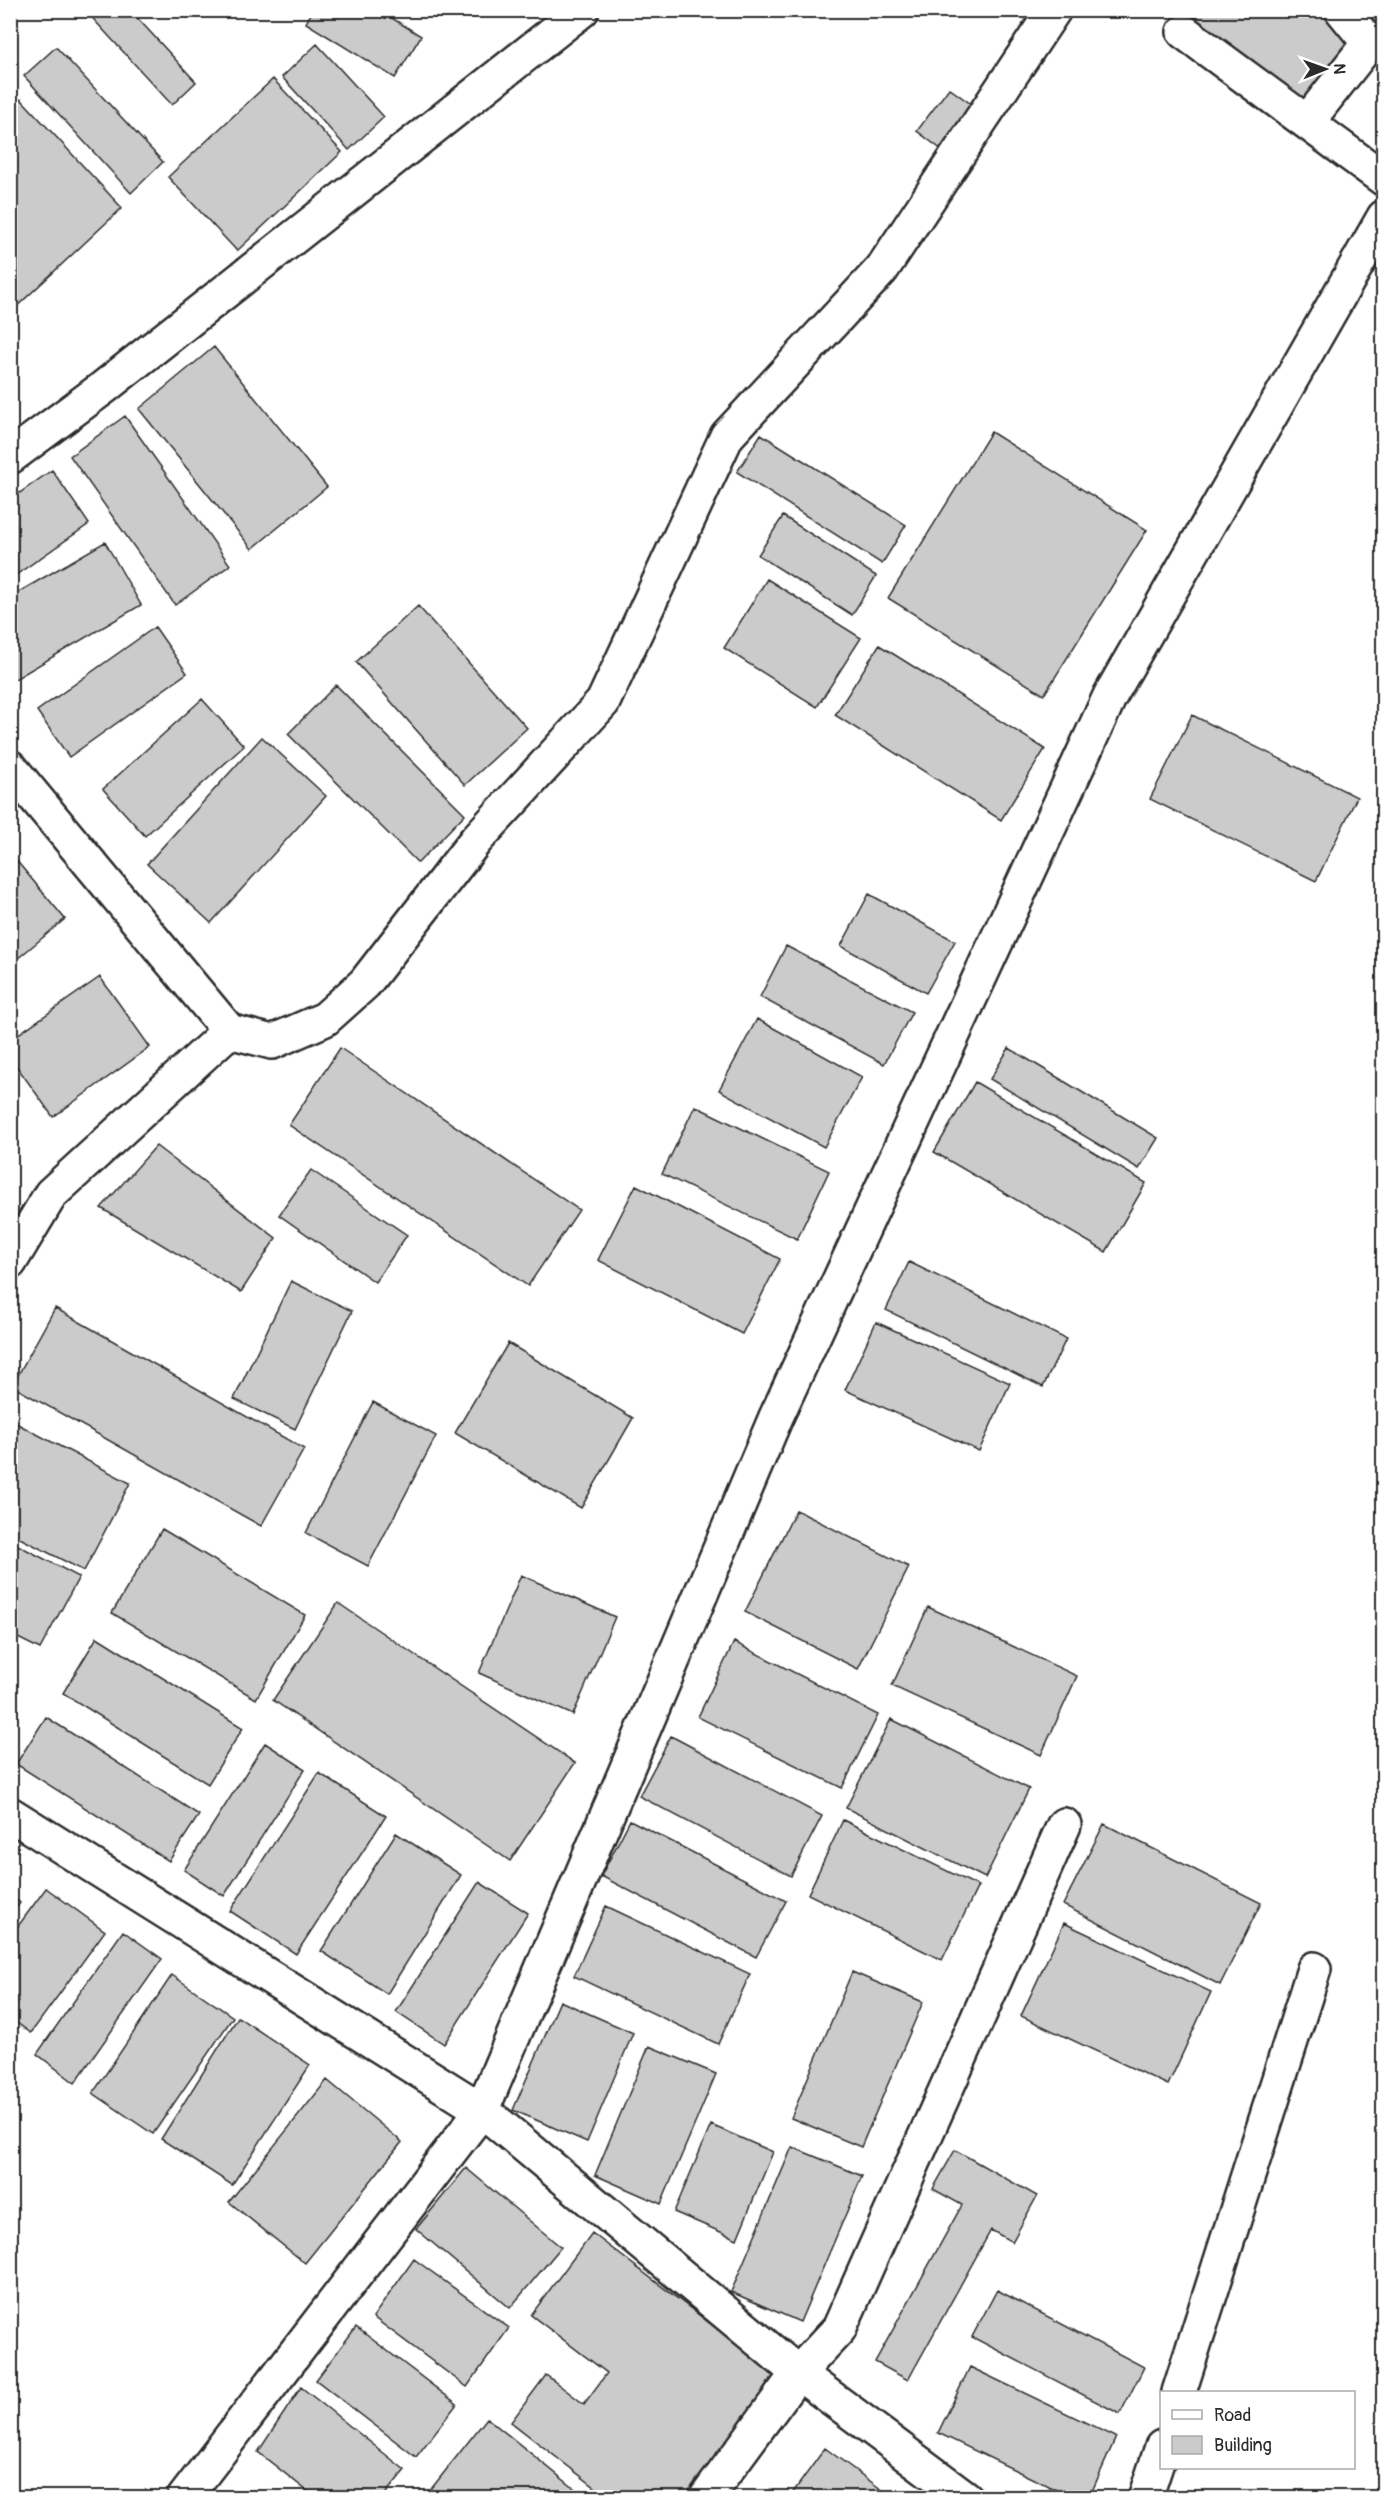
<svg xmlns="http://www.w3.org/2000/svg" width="1394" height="2508" font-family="Pangolin,sans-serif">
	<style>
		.building { fill: #cbcbcb; stroke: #2b2b2b; stroke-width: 1.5 }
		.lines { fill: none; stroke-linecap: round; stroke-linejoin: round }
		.minor-casing { stroke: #2b2b2b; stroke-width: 38 }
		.minor { stroke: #fff; stroke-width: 33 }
	</style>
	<rect width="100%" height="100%" fill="#fff"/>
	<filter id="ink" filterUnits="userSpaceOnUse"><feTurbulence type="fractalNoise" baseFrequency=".0167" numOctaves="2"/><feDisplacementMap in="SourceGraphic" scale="12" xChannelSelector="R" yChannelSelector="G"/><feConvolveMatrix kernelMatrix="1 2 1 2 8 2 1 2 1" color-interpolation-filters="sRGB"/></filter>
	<g filter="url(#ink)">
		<!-- building -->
		<path class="building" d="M 85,10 L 130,10 L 196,82 L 172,105 Z
			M 313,10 L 379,10 L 421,36 L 395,78 L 306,23 Z
			M 1185,10 L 1323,10 L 1362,39 L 1306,111 L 1177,20 Z
			M 317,44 L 384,117 L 349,150 L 282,77 Z
			M 56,47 L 163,162 L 131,193 L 24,76 Z
			M 273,79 L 342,152 L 237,251 L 168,177 Z
			M 949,88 L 975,107 L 942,150 L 917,131 Z
			M 21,99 L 122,208 L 13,310 L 10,308 L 10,108 Z
			M 214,347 L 327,487 L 252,549 L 139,409 Z
			M 125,416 L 230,565 L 175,605 L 70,456 Z
			M 991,432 L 1147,530 L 1044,695 L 888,598 Z
			M 761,434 L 906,525 L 882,564 L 737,472 Z
			M 52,470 L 89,524 L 10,579 L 10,500 Z
			M 783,516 L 876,576 L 852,615 L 758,555 Z
			M 105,542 L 141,605 L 10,682 L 10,597 Z
			M 767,579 L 861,638 L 817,707 L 724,648 Z
			M 418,606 L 527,728 L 465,785 L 356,662 Z
			M 155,627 L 187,673 L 69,757 L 37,711 Z
			M 879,645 L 1045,749 L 1001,820 L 835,715 Z
			M 336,685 L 465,814 L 418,863 L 288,734 Z
			M 202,699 L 244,746 L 145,836 L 103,789 Z
			M 1192,715 L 1357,797 L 1316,881 L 1150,799 Z
			M 262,737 L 326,796 L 211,923 L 147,864 Z
			M 10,853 L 65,919 L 10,965 Z
			M 869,894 L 955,941 L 926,993 L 841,946 Z
			M 786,946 L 912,1012 L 884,1064 L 760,997 Z
			M 100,977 L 150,1047 L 53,1117 L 10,1057 L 10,1040 Z
			M 757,1019 L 862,1077 L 824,1147 L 719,1090 Z
			M 340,1048 L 579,1210 L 528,1286 L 289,1125 Z
			M 1009,1048 L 1158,1138 L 1139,1169 L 990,1079 Z
			M 975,1082 L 1146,1183 L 1106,1252 L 934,1152 Z
			M 695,1106 L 829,1171 L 797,1239 L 662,1174 Z
			M 156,1146 L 276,1238 L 241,1292 L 101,1208 Z
			M 311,1170 L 407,1235 L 375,1282 L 279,1215 Z
			M 636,1185 L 780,1259 L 742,1334 L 598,1260 Z
			M 909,1262 L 1066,1339 L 1043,1387 L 886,1310 Z
			M 291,1281 L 352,1311 L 295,1429 L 234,1399 Z
			M 55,1308 L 304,1449 L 261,1526 L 12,1386 Z
			M 876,1322 L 1010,1383 L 979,1451 L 845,1390 Z
			M 508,1343 L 633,1418 L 581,1508 L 455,1433 Z
			M 373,1402 L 436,1436 L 368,1566 L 306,1533 Z
			M 10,1420 L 130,1483 L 84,1571 L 10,1533 Z
			M 796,1510 L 909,1567 L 858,1669 L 745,1612 Z
			M 162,1529 L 305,1615 L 256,1699 L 112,1613 Z
			M 10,1541 L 79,1577 L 40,1649 L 10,1634 Z
			M 521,1575 L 615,1617 L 573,1715 L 479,1673 Z
			M 338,1603 L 575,1763 L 510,1861 L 273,1700 Z
			M 928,1607 L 1077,1676 L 1041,1755 L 892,1686 Z
			M 97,1637 L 243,1728 L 208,1784 L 63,1693 Z
			M 734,1642 L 878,1715 L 842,1788 L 698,1717 Z
			M 46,1717 L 199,1815 L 169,1861 L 16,1764 Z
			M 891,1719 L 1029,1789 L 985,1878 L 846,1808 Z
			M 671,1736 L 822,1816 L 791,1876 L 639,1796 Z
			M 265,1743 L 305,1769 L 224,1896 L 184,1870 Z
			M 319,1773 L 386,1816 L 296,1954 L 230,1911 Z
			M 630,1820 L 786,1901 L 756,1957 L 601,1876 Z
			M 843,1820 L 978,1886 L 942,1960 L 808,1894 Z
			M 1104,1824 L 1261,1903 L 1220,1985 L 1063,1905 Z
			M 396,1833 L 461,1875 L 387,1994 L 321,1951 Z
			M 479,1882 L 528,1913 L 444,2044 L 396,2012 Z
			M 46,1888 L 105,1931 L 31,2033 L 10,2018 L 10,1937 Z
			M 10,1895 L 20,1903 L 10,1916 Z
			M 606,1906 L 750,1974 L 718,2044 L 574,1976 Z
			M 1064,1923 L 1211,1992 L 1168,2085 L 1021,2016 Z
			M 123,1931 L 162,1959 L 75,2083 L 37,2054 Z
			M 852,1972 L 923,2002 L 861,2147 L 791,2118 Z
			M 172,1975 L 233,2017 L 153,2134 L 93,2093 Z
			M 560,2001 L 633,2033 L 587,2142 L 513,2110 Z
			M 238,2017 L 310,2065 L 232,2185 L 161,2139 Z
			M 649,2046 L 716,2074 L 661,2204 L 595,2175 Z
			M 327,2080 L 402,2142 L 305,2263 L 229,2202 Z
			M 711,2125 L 773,2152 L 737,2239 L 674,2212 Z
			M 792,2147 L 862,2176 L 800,2322 L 731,2292 Z
			M 955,2150 L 1037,2196 L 1012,2242 L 991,2230 L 908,2380 L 875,2362 L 962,2205 L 933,2189 Z
			M 466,2168 L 561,2247 L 510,2308 L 416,2229 Z
			M 592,2233 L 780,2377 L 689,2498 L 609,2498 L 511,2422 L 546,2375 L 584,2404 L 607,2373 L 531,2315 Z
			M 414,2259 L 509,2328 L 467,2387 L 373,2317 Z
			M 997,2290 L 1144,2367 L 1120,2414 L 972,2337 Z
			M 356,2327 L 457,2404 L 416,2457 L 316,2380 Z
			M 970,2367 L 1116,2437 L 1089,2498 L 1073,2498 L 938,2433 Z
			M 301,2387 L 405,2470 L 382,2498 L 316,2498 L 258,2452 Z
			M 487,2418 L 586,2498 L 424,2498 Z
			M 825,2448 L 893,2498 L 789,2498 Z"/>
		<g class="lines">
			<!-- minor casing -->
			<g class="minor-casing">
				<path id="minor" d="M 1184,32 L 1384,179
					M 1307,122 L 1369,43 L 1342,10
					M 10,457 L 103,388 L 582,10
					M 10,767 L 229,1031
					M 10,1262 L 51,1194 L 229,1031 L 272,1042 L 325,1019 L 365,983 L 476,840 L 603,702 L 727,436 L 882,269 L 1054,10
					M 10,1814 L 482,2110 L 798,2373 L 966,2498
					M 1179,2392 L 1314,1969
					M 184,2498 L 482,2110 L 776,1417 L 1110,696 L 1384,217
					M 706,2498 L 798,2373 L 839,2329 L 1064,1825
					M 1145,2498 L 1162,2447"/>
			</g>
			<!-- minor -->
			<use href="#minor" class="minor"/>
		</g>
	</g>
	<!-- margin -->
	<rect width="1394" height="2508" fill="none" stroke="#fff" stroke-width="36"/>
	<rect x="18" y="18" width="1358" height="2472" fill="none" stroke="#2b2b2b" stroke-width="2" filter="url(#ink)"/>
	<!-- legend -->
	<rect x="1160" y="2391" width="195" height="78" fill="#ffffff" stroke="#aaaaaa" stroke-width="1.5"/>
	<rect x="1172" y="2410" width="30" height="9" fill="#ffffff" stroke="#aaaaaa" stroke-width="1.5"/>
	<text x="1214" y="2421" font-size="18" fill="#2b2b2b">Road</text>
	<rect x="1172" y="2436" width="30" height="18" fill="#cbcbcb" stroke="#aaaaaa" stroke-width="1.5"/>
	<text x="1214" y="2451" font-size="18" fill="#2b2b2b">Building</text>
	<!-- north arrow -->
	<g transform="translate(1325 69) rotate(89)" stroke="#ffffff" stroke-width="4.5" paint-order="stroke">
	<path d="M0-4.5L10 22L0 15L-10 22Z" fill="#2b2b2b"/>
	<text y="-9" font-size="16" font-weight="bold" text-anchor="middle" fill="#2b2b2b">N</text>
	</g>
</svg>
